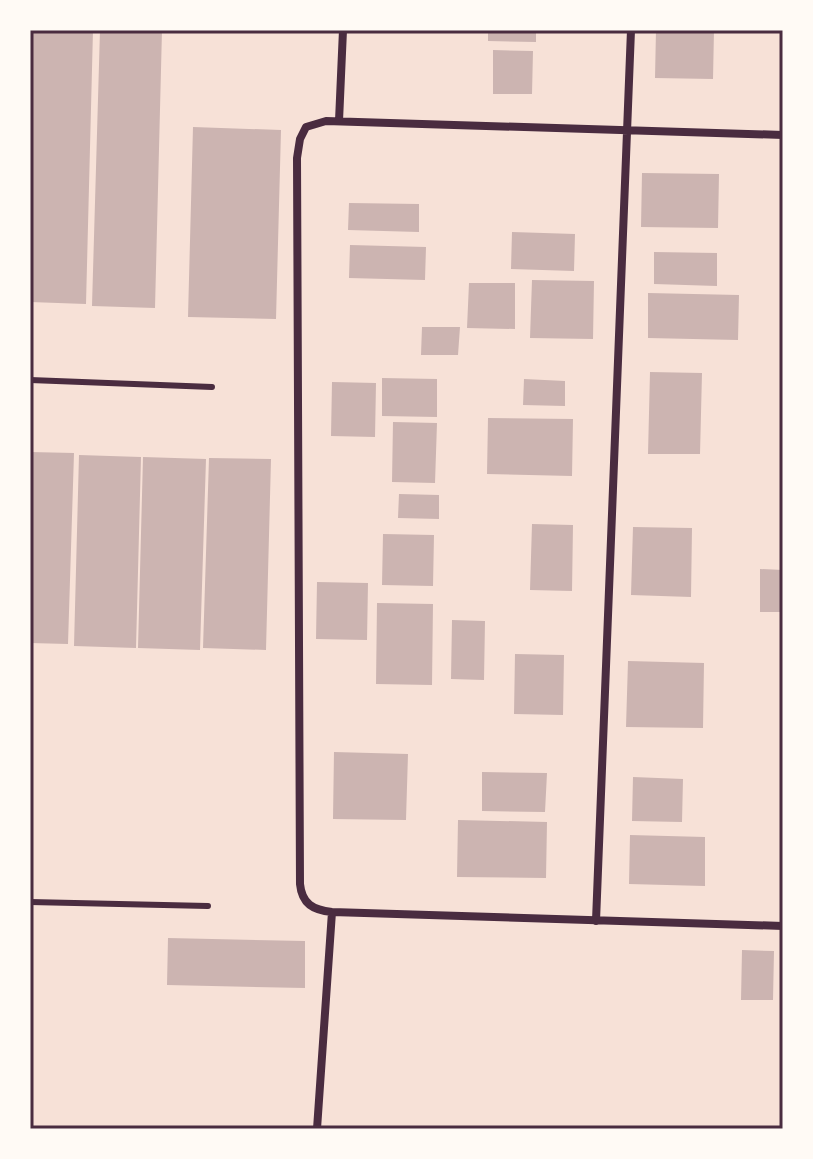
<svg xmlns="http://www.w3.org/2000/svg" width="813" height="1159" font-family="'Fira Sans',sans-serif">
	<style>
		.building { fill: #ccb4b1 }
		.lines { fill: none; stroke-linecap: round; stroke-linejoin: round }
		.service { stroke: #4a2c40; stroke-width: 6 }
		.minor { stroke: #4a2c40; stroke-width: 8 }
		.neatline { fill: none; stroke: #4a2c40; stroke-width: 3 }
	</style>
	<rect width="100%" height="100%" fill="#f7e1d7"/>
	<!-- building -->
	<path class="building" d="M 30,30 L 93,30 L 86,304 L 30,302 Z
		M 100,30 L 162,30 L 155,308 L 92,306 Z
		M 488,30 L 536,30 L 536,42 L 488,41 Z
		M 656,30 L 714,30 L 713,79 L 655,78 Z
		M 493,50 L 533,51 L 532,94 L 493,94 Z
		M 193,127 L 281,130 L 276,319 L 188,317 Z
		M 642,173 L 719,174 L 718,228 L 641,227 Z
		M 349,203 L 419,204 L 419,232 L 348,230 Z
		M 512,232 L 575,234 L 574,271 L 511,269 Z
		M 350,245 L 426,247 L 425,280 L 349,278 Z
		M 654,252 L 717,253 L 717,286 L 654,284 Z
		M 532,280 L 594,281 L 593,339 L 530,338 Z
		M 469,283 L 515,283 L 515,329 L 467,328 Z
		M 648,293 L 739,295 L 738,340 L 648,338 Z
		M 422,327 L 460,327 L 458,355 L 421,355 Z
		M 650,372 L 702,373 L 700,454 L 648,454 Z
		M 382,378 L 437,379 L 437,417 L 382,416 Z
		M 524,379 L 565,381 L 565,406 L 523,405 Z
		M 332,382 L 376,383 L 375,437 L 331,436 Z
		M 488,418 L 573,419 L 572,476 L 487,474 Z
		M 393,422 L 437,423 L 435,483 L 392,482 Z
		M 30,452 L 74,453 L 68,644 L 30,643 Z
		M 79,455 L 141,457 L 136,648 L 74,646 Z
		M 143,457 L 206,459 L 200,650 L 138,648 Z
		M 209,458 L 271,459 L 266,650 L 203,648 Z
		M 399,494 L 439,495 L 439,519 L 398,518 Z
		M 532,524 L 573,525 L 572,591 L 530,590 Z
		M 633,527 L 692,528 L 691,597 L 631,595 Z
		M 383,534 L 434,535 L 433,586 L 382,585 Z
		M 760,569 L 783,570 L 783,612 L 760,612 Z
		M 317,582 L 368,583 L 367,640 L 316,639 Z
		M 377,603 L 433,604 L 432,685 L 376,684 Z
		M 452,620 L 485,621 L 484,680 L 451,679 Z
		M 780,648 L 783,648 L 783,691 L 780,691 Z
		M 515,654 L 564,655 L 563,715 L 514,714 Z
		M 628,661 L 704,663 L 703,728 L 626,727 Z
		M 334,752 L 408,754 L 406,820 L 333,819 Z
		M 482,772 L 547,773 L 545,812 L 482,811 Z
		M 633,777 L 683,779 L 682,822 L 632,821 Z
		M 458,820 L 547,822 L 546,878 L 457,877 Z
		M 630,835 L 705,837 L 705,886 L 629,884 Z
		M 168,938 L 305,941 L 305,988 L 167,985 Z
		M 742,950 L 774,951 L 773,1000 L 741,1000 Z"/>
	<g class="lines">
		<!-- service -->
		<path class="service" d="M 30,380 L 212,387
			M 30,902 L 208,906"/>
		<!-- minor -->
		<path class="minor" d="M 339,121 L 343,30
			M 783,135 L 326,121 L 306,127 L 300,139 L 297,158 L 300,884 C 302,904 313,910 332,912 L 783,926
			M 596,921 L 631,30
			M 317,1129 L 332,912"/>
	</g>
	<!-- border -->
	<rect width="813" height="1159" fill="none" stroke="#fffaf5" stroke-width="64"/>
	<rect x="32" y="32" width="749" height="1095" class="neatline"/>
</svg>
